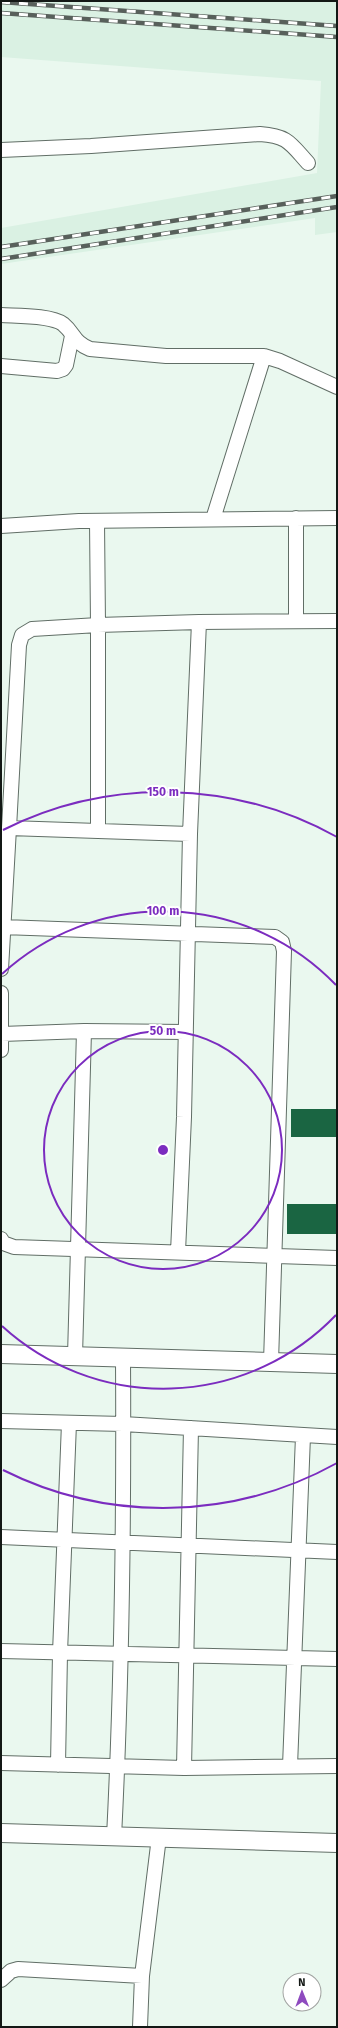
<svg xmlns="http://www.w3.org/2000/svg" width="338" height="2028" font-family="'Fira Sans',sans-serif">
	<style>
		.built { fill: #daf1e3 }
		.building { fill: #1a6542 }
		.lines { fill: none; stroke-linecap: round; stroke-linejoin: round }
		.minor-casing { stroke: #616e66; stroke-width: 16 }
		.tertiary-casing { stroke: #616e66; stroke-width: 20 }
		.minor { stroke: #fff; stroke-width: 14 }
		.tertiary { stroke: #fff; stroke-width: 18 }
		.rail-casing { stroke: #58605b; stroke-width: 4.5 }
		.rail { stroke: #fff; stroke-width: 3; stroke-dasharray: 9; stroke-linecap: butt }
		.ring { fill: none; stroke: #7b2cbf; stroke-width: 2 }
		.centre { fill: #7b2cbf; stroke: #fff; stroke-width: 2 }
		.ring-label { font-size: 12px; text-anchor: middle; font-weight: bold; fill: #7b2cbf; stroke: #fff; stroke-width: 4; stroke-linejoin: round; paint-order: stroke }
	</style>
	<rect width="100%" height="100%" fill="#eaf8ef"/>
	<!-- built -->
	<path class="built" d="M 1,1 L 337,1 L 337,232 L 315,235 L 315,218 L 1,264 L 1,228 L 317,173 L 321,81 L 1,57 Z"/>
	<!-- building -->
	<path class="building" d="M 291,1109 L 337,1109 L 337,1137 L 291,1137 Z
		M 287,1204 L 337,1204 L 337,1234 L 287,1234 Z"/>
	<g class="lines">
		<!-- minor casing -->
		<g class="minor-casing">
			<path id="minor" d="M 1,150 L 91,146 L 260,134 C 288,136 290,143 308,163
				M 1,315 C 16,316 51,315 63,324 C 75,334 73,342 90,349 L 166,356 L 264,356
				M 1,366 L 57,371 L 63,369 L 66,365 L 72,336
				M 213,519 L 264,356 L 280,361 L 337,387
				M 97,521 L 98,625 L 199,622
				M 1,526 L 79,521 L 337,518
				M 296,621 L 296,518
				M 98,625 L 98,831 L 9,828 L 19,645 L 22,635 L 32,629 Z
				M 98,831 L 190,834 L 184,1117 L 178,1252
				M 190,834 L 199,622 L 337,621
				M 3,927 L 275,937 L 282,942 L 284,951 L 271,1362
				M 1,969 L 9,828
				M 1,993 L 1,1050
				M 84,1031 L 186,1032
				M 2,1034 L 84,1031 L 75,1356
				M 1,1239 L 3,1243 L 14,1247 L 337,1258
				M 1,1421 L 123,1424 L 337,1437
				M 1,1537 L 337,1552
				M 1,1651 L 337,1659
				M 1,1763 L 184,1768 L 337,1766
				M 58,1765 L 60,1653 L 69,1423
				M 290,1766 L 303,1436
				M 184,1768 L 191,1428
				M 114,1837 C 122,1678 124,1517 123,1357
				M 1,1980 L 11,1971 L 18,1969 L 142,1976
				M 140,2027 L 142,1976 L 159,1837"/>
		</g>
		<!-- tertiary casing -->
		<g class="tertiary-casing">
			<path id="tertiary" d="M 1,1354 L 337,1364
				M 1,1833 L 337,1843"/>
		</g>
		<!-- minor -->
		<use href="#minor" class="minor"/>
		<!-- tertiary -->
		<use href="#tertiary" class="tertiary"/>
		<!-- rail casing -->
		<g class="rail-casing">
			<path id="rail" d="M 1,2 L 337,26
				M 1,13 L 337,37
				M 1,247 L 337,196
				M 1,259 L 337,207"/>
		</g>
		<!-- rail -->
		<use href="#rail" class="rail"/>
	</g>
	<!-- distance rings -->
	<g class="ring">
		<circle cx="163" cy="1150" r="119"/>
		<path d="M336 1315A239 239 0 0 1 2 1326M2 974A239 239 0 0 1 336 985"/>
		<path d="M337 1463A358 358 0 0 1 3 1470M3 830A358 358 0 0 1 337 837"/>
	</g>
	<circle cx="163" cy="1150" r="6" class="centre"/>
	<g class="ring-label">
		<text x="163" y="796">150 m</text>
		<text x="163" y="915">100 m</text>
		<text x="163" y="1035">50 m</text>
	</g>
	<!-- border -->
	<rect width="338" height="2028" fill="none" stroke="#131815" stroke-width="4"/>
	<!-- north arrow -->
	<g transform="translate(302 1992) rotate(359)"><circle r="19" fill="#ffffff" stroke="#a1a3a1"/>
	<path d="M0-3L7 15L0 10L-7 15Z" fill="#8e4abf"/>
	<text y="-6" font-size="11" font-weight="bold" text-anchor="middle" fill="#131815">N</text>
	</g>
</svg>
